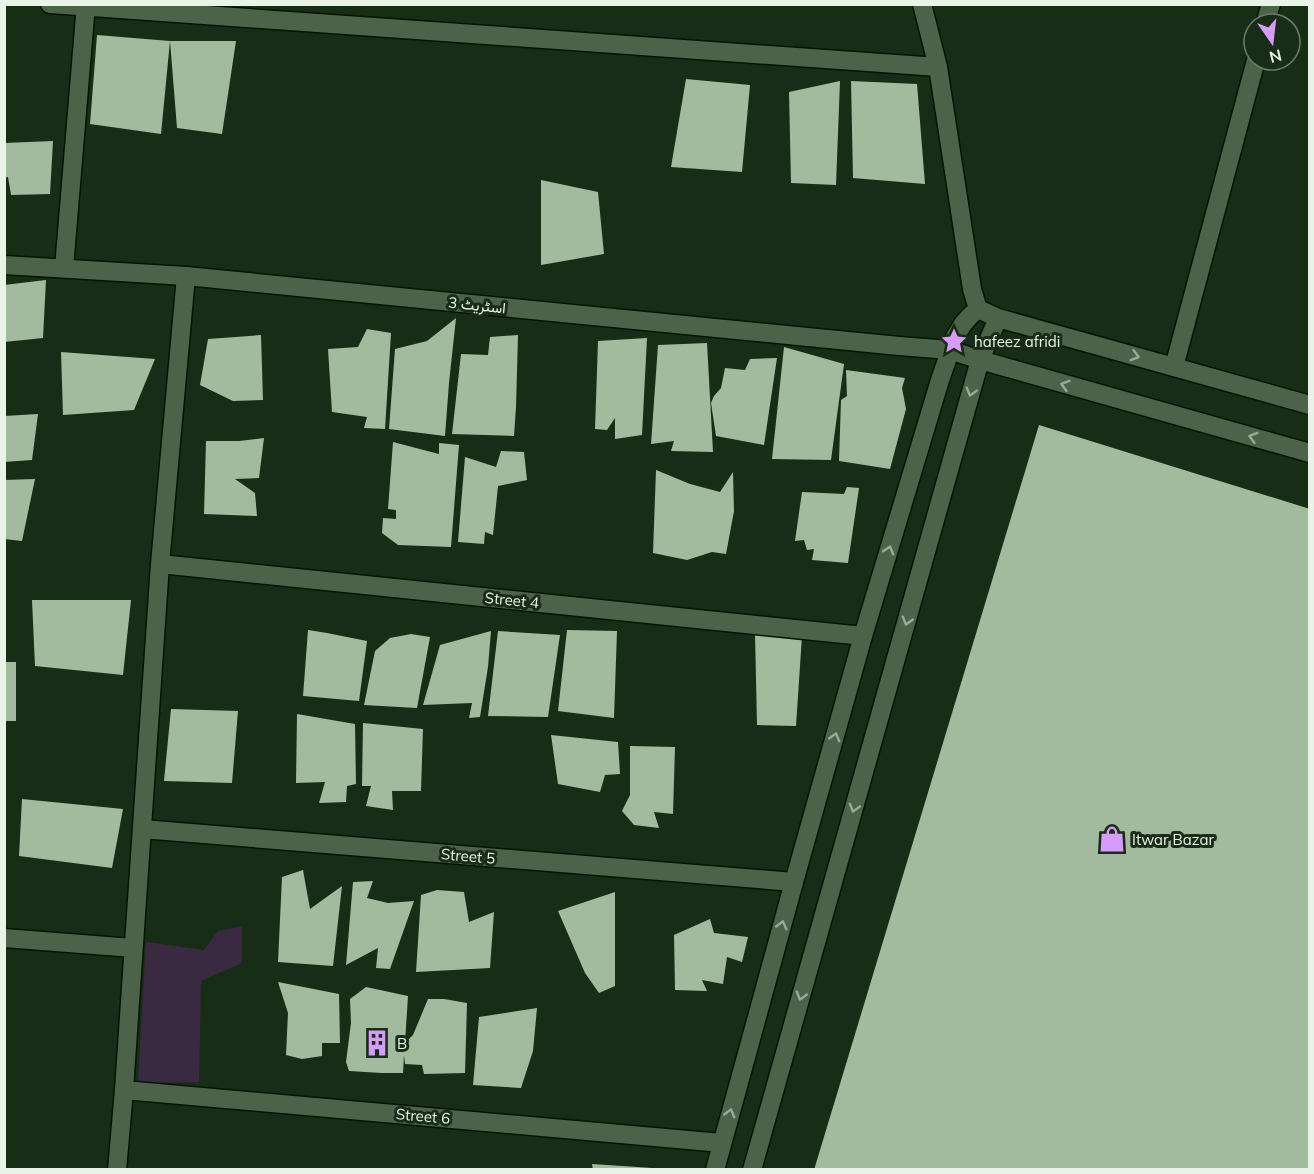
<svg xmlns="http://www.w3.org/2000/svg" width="1314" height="1174" font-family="Mulish,Vazirmatn,sans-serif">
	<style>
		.green { fill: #392a41 }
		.building { fill: #a2bb9e }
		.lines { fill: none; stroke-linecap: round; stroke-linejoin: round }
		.minor-casing { stroke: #031502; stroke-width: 21 }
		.secondary-casing { stroke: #031502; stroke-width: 21 }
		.minor { stroke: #4c6349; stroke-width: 18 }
		.secondary { stroke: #4c6349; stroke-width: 18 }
		.oneway { stroke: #9aac98 }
		.labels { text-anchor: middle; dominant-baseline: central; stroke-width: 6; stroke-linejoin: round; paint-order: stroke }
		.street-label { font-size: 15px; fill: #e8f5e6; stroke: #182d16 }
		.poi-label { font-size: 15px; fill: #e8f5e6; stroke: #182d16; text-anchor: start }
	</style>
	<rect width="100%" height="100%" fill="#182d16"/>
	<!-- green -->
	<path class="green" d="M 242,926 L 242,963 L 201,981 L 199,1082 L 138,1083 L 146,942 L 204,950 L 218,931 Z"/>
	<!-- building -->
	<path class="building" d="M 97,35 L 170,41 L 236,41 L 222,134 L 177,128 L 170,41 L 161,134 L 90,124 Z
		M 686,79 L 750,85 L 742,172 L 671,167 Z
		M 840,81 L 836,185 L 791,183 L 789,92 Z
		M 851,81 L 917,84 L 925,184 L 853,178 Z
		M 53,141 L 50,194 L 11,195 L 8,177 L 4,178 L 4,143 Z
		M 541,180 L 598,192 L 604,254 L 541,265 Z
		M 46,280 L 43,338 L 4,342 L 4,285 Z
		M 456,318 L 449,383 L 445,436 L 389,429 L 395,349 L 427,341 Z
		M 367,329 L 391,333 L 385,429 L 364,428 L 367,417 L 332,412 L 328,349 L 358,347 Z
		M 261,335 L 263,400 L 233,401 L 200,385 L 208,339 Z
		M 518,335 L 516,407 L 514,436 L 452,434 L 461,354 L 488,355 L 490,337 Z
		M 647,338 L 642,435 L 615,439 L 615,418 L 607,430 L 595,429 L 598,341 Z
		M 707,343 L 713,452 L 671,451 L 674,441 L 651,444 L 658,345 Z
		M 784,347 L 844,364 L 831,460 L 772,459 Z
		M 61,352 L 155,359 L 134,410 L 63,415 Z
		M 777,358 L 764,445 L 716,436 L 711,403 L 714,396 L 721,388 L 725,368 L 745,370 L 750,359 Z
		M 846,370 L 905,378 L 902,388 L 906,409 L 890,469 L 839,461 L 841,400 L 847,396 Z
		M 38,414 L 32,460 L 4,462 L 4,416 Z
		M 1039,425 L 1310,509 L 1310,1170 L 814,1170 Z
		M 264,438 L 259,478 L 235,479 L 255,493 L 257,516 L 204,514 L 206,441 L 239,441 Z
		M 393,442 L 439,454 L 439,443 L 459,445 L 451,547 L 398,545 L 382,533 L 383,518 L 396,519 L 396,510 L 388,509 Z
		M 501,451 L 524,452 L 527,480 L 498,486 L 493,535 L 485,532 L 484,544 L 458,542 L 465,457 L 496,467 Z
		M 656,470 L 690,484 L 720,492 L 733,472 L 734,511 L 726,554 L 712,552 L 687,560 L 653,553 Z
		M 35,479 L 22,541 L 4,539 L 4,480 Z
		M 847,487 L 859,488 L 848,563 L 812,560 L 814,549 L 807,550 L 804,540 L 795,541 L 802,492 L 844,494 Z
		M 32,600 L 131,600 L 123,675 L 35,666 Z
		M 308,630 L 327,633 L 367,641 L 359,701 L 303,696 Z
		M 567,630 L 617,631 L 614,718 L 558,711 Z
		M 491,631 L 488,667 L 480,717 L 469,718 L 472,703 L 423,705 L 440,645 Z
		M 498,631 L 560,635 L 548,717 L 488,716 Z
		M 411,634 L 430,637 L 417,708 L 364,705 L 375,651 L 390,638 Z
		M 755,634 L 802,636 L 796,726 L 757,725 Z
		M 4,662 L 16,662 L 16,721 L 4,721 Z
		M 171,709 L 238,711 L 232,783 L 164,781 Z
		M 297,714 L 355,724 L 356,784 L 347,786 L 346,802 L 319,803 L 325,782 L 296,783 Z
		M 363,723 L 423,729 L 421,791 L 392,791 L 393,810 L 366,806 L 371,786 L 362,786 Z
		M 551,735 L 618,742 L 620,774 L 605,775 L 600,792 L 558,784 Z
		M 630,746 L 675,747 L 673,814 L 654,812 L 659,828 L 634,825 L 622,811 L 630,795 Z
		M 22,799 L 123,809 L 112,868 L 19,856 Z
		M 303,870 L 310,909 L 342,886 L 333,966 L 278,962 L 282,877 Z
		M 373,881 L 367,898 L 388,903 L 414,901 L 390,969 L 376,968 L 378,948 L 346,965 L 353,882 Z
		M 437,890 L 464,892 L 469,922 L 494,912 L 490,968 L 416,972 L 421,895 Z
		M 615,892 L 615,986 L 599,993 L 585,973 L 558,911 Z
		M 710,919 L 714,933 L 748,937 L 742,962 L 727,957 L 723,984 L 702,980 L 707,991 L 675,990 L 674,935 Z
		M 278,982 L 339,994 L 340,1043 L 322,1043 L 322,1056 L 302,1059 L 286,1055 L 288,1013 Z
		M 366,987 L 408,996 L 405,1043 L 413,1035 L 428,999 L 444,999 L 467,1003 L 465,1073 L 424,1074 L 422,1065 L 405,1064 L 404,1055 L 403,1073 L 382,1073 L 349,1071 L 346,1062 L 351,1023 L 350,999 Z
		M 537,1008 L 533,1051 L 521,1088 L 473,1085 L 479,1017 Z
		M 592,1164 L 652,1168 L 652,1170 L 593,1170 Z"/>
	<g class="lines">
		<!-- minor casing -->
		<g class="minor-casing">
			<path id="minor" d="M 50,4 L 938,67
				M 922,4 L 938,67 L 972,289 L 978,309
				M 1265,24 L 1271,4
				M 4,265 L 186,276 L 899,346 L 950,350
				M 64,268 L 86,4
				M 1174,367 L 1256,60
				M 160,564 L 863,636
				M 142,829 L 794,882
				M 4,938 L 133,948
				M 124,1090 L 722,1143
				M 117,1170 L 124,1090 L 160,564 L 186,276"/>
		</g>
		<!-- secondary casing -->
		<g class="secondary-casing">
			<path id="secondary" d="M 950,350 L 980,360 L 1310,453
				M 715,1170 L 794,882 L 863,636 L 940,380 L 955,337 L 963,324 L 970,316 L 978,309 L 998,318 L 1310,405
				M 752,1170 L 980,360 L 998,318"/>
		</g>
		<!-- minor -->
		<use href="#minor" class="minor"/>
		<!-- secondary -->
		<use href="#secondary" class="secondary"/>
	</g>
	<!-- one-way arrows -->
	<defs><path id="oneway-chevron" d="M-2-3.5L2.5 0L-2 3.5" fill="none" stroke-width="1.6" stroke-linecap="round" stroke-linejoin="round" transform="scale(1.5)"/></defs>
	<g class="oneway">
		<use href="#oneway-chevron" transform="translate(1135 356) rotate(16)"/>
		<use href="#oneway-chevron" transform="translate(1065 385) rotate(-164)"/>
		<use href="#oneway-chevron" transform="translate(971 392) rotate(106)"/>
		<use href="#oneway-chevron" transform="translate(1253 437) rotate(-164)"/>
		<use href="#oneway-chevron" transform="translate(889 550) rotate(-73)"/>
		<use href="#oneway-chevron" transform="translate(907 621) rotate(106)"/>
		<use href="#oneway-chevron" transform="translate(835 737) rotate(-74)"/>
		<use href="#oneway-chevron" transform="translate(854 808) rotate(106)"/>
		<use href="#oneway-chevron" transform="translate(782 925) rotate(-75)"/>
		<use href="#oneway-chevron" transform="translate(801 996) rotate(106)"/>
		<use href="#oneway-chevron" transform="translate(730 1113) rotate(-75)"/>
	</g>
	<!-- icons -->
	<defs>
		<g id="sight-bare" transform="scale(2.07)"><path d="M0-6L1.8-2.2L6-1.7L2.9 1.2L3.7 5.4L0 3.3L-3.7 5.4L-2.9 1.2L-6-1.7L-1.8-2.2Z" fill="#d79bf9" stroke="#182d16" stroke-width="2.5" paint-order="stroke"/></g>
		<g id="shop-bare" transform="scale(2.07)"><path d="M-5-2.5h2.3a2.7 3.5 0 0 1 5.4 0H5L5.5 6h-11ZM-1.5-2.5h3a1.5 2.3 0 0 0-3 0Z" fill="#d79bf9" stroke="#182d16" stroke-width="2.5" paint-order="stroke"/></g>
		<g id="building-bare" transform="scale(2.07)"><path d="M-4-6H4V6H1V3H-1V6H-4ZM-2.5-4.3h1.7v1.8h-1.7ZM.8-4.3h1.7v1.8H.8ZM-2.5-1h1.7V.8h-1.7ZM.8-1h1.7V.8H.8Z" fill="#d79bf9" stroke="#182d16" stroke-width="2.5" paint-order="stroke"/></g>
	</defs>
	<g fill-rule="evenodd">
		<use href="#sight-bare" x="954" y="341"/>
		<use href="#shop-bare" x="1112" y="839"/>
		<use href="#building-bare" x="377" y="1043"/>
	</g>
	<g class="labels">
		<!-- street labels -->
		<g class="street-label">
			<text transform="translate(477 305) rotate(6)">اسٹریٹ 3</text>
			<text transform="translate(512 600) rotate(6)">Street 4</text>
			<text transform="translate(468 856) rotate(5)">Street 5</text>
			<text transform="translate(423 1116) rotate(5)">Street 6</text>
		</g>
		<!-- poi labels -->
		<g class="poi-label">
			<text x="974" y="341">hafeez afridi</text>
			<text x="1132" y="839">Itwar Bazar</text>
			<text x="397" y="1043">B</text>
		</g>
	</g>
	<!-- border -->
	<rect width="1314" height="1174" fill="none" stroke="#e8f5e6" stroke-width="12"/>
	<!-- north arrow -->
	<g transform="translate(1272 42) rotate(166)"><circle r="28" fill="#182d16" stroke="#6b7d69" stroke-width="1.5"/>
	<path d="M0-4.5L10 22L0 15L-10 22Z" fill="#d79bf9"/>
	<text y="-9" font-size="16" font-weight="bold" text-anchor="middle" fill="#e8f5e6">N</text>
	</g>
</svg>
